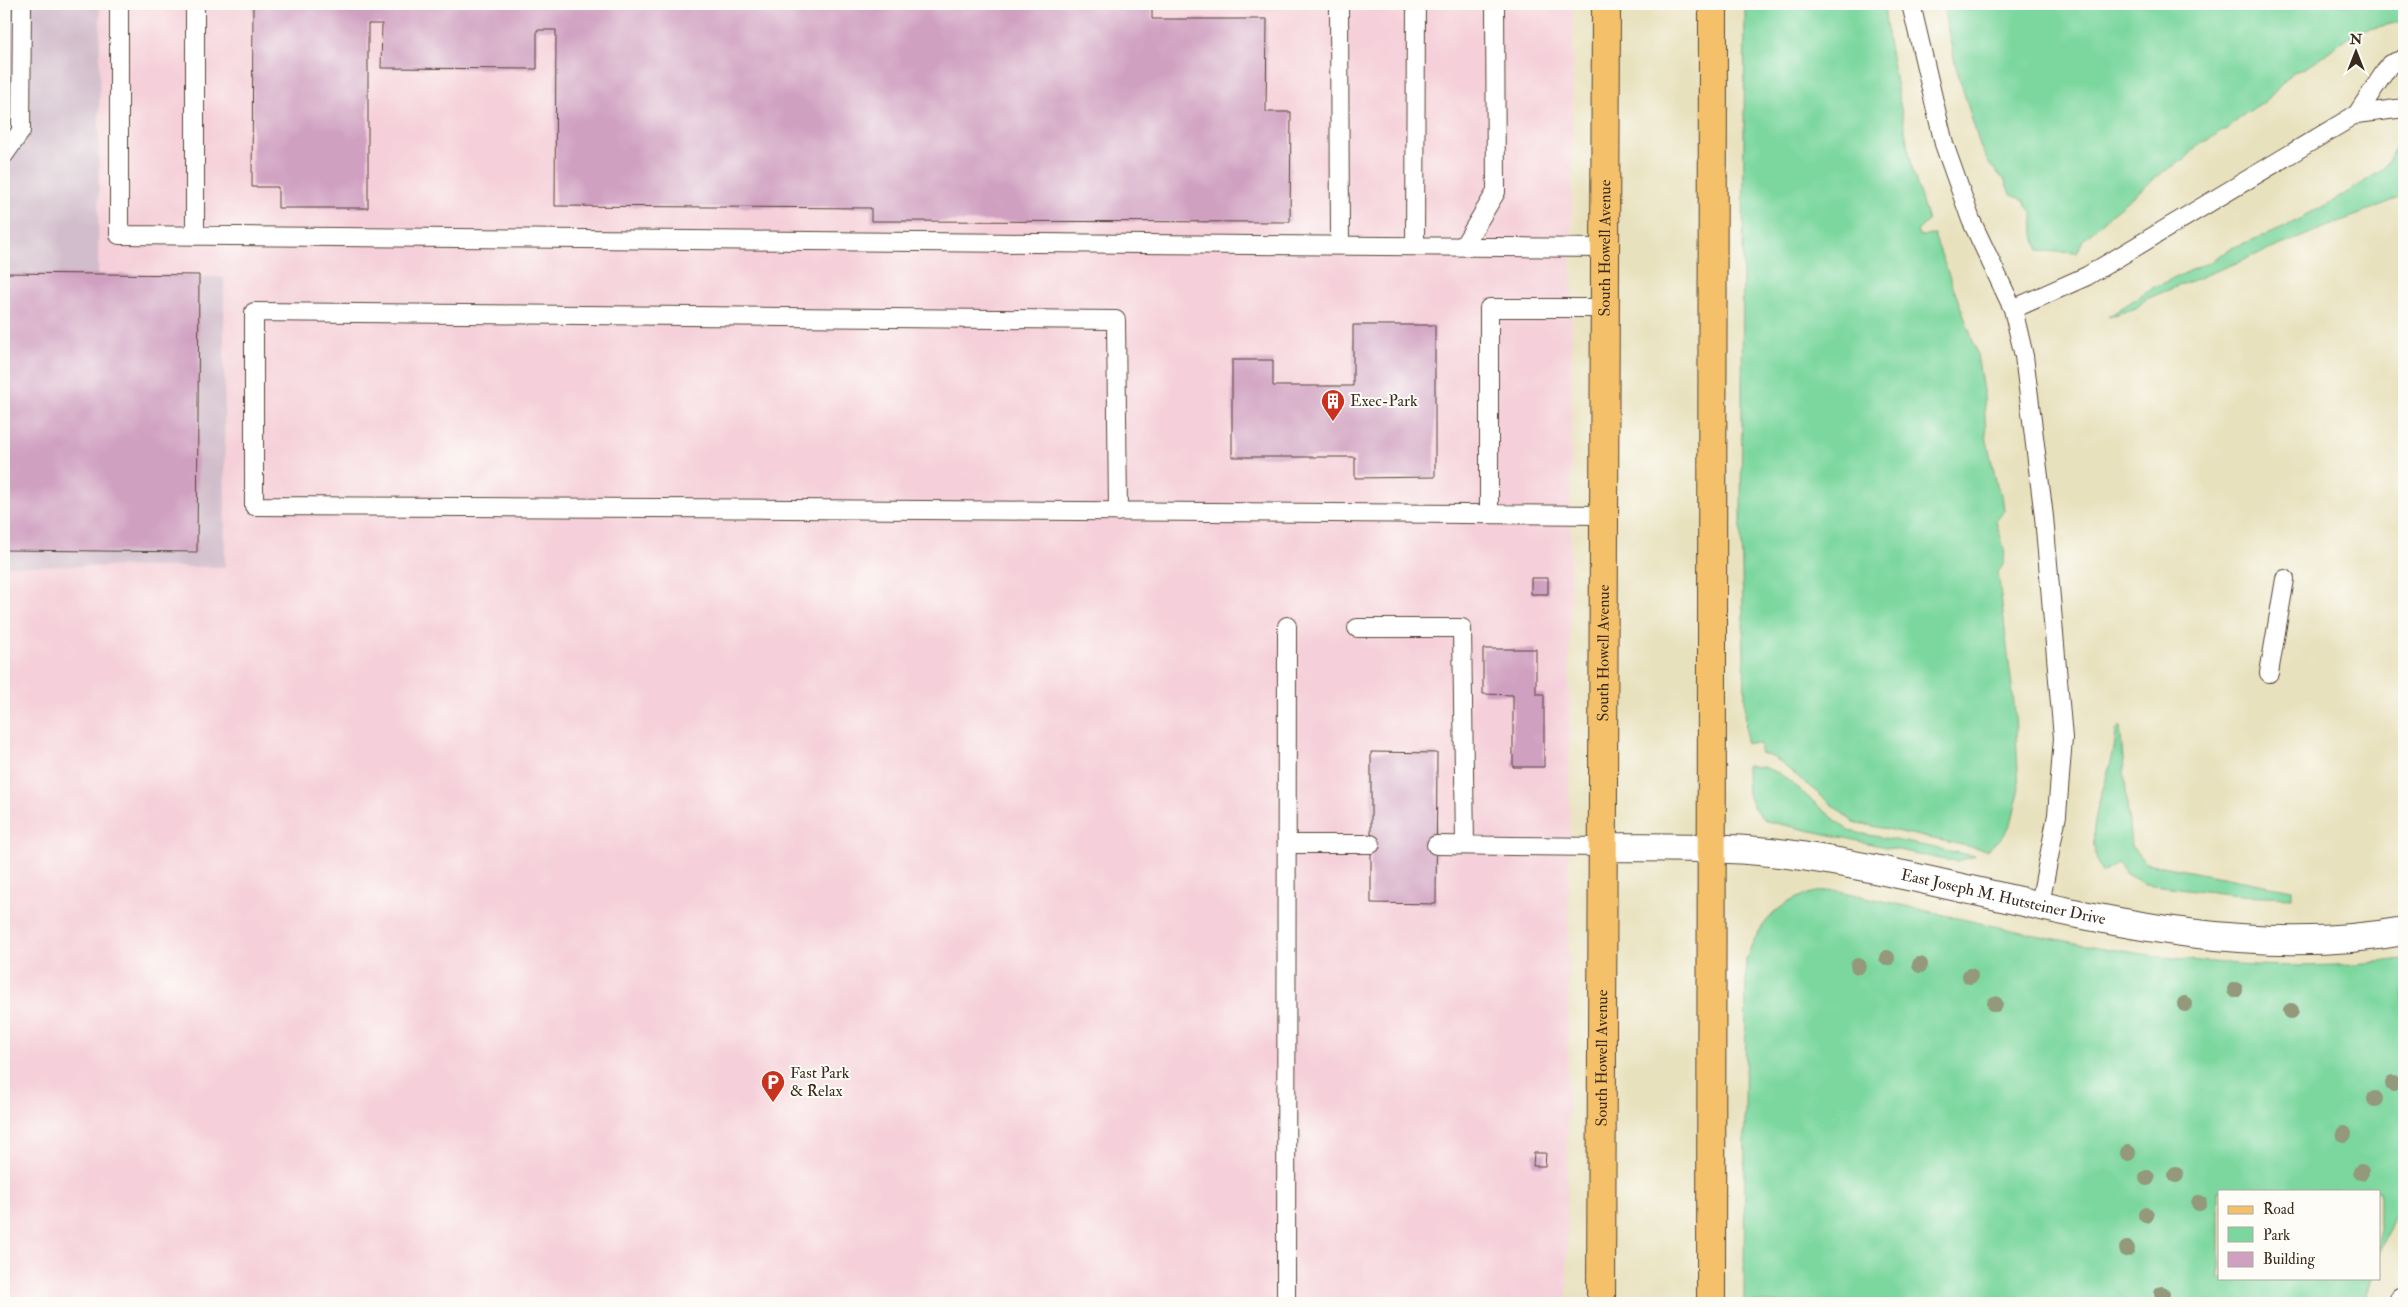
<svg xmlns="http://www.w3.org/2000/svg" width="2408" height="1307" font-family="'IM FELL Double Pica',serif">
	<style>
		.built { fill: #f5cfd9 }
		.industrial { fill: #d1bdcb }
		.green { fill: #7cd79e; stroke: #5c805e }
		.building { fill: #d0a0c1 }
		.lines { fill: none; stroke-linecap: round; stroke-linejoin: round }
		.service-casing { stroke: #554536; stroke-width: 20 }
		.minor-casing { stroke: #554536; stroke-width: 30 }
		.primary-casing { stroke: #554536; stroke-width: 30 }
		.service { stroke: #fff; stroke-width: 18 }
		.minor { stroke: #fff; stroke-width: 28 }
		.primary { stroke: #f4c16b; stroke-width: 28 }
		.tree { fill: #93997a }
		.labels { text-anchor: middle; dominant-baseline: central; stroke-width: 4; stroke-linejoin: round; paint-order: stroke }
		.street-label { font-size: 16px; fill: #3b2a1e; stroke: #fdfcf7 }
		.poi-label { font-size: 16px; fill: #3b2a1e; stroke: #fdfcf7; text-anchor: start }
	</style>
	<rect width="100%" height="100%" fill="#fdfcf7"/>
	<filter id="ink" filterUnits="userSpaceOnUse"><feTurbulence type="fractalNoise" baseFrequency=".02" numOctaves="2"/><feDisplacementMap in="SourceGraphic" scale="10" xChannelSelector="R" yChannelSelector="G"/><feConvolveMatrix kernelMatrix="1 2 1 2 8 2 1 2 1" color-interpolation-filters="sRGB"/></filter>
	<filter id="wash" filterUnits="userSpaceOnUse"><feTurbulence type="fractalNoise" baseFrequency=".0096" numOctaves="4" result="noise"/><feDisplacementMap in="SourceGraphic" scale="20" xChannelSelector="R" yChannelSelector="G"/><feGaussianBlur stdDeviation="1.12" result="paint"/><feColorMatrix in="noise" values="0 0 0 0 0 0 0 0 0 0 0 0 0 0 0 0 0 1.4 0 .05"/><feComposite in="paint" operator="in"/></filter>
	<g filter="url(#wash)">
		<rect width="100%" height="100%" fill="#e8e1bd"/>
		<!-- built -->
		<path class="built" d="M 100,4 L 1573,4 L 1567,1303 L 4,1303 L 4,566 L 225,567 L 224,277 L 98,276 Z"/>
		<!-- industrial -->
		<path class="industrial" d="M 4,4 L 100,4 L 98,275 L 224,277 L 225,567 L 4,566 Z"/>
		<!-- green -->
		<path class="green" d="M 1745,4 L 1884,4 L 1888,41 L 1913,172 L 1928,221 L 1917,231 L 1919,236 L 1934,235 L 1976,349 L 1984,397 L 1986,436 L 1998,490 L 2002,495 L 2004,511 L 1996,521 C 2000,539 2012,558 1998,572 L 2015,712 L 2019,792 L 2011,824 L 2002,838 L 1986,850 L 1853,822 L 1775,758 L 1760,753 L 1760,744 L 1746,743 L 1741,525 Z
			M 1942,4 L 2404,4 L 2404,21 L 2356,32 L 2304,69 L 2293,72 L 2266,101 L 2246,113 L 2227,129 L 2220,131 L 2210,140 L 2202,142 L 2185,159 L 2163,172 L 2112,213 L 2083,240 L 2077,253 L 2039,251 L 2034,235 L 2033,213 L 2026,206 L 2025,201 L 2010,194 L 2005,181 L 1989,164 L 1980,146 L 1956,67 Z
			M 2404,136 L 2404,196 L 2146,299 L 2136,308 L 2108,317 L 2152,288 L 2216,259 L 2229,249 L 2281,229 L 2335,200 L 2381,171 Z
			M 2120,726 L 2131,846 L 2146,863 L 2292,890 L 2292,897 L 2237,895 L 2145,884 L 2126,874 L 2118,863 L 2102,873 C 2077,824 2115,779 2116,730 Z
			M 1746,766 L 1763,767 L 1779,773 L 1849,831 L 1975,856 L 1958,861 L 1945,860 L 1766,821 C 1747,805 1746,790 1746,766 Z
			M 1834,890 C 2026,932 2206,985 2404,959 L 2404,1192 L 2379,1255 L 2379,1191 L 2219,1191 L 2219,1278 L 2372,1278 L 2365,1303 L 1744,1303 L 1746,960 C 1760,917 1788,892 1834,890 Z"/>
		<g id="blocks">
			<!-- building -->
			<path class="building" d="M 253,4 L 1152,4 L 1152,19 L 1267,19 L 1266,112 L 1291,112 L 1290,222 L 871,221 L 871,208 L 555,206 L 556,30 L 537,30 L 537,69 L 381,68 L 382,24 L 368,24 L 368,208 L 278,208 L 278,187 L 252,187 Z
				M 4,273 L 199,275 L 197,552 L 4,550 Z
				M 1353,325 L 1435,325 L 1435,477 L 1355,478 L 1355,457 L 1232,457 L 1232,360 L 1273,360 L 1273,386 L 1353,386 Z
				M 1531,578 L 1548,578 L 1548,594 L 1531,594 Z
				M 1483,649 L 1536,649 L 1536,694 L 1544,694 L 1544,767 L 1513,767 L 1513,695 L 1483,694 Z
				M 1371,752 L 1437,753 L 1436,904 L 1371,903 Z
				M 1534,1153 L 1546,1153 L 1545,1166 L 1533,1166 Z"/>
		</g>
	</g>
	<g filter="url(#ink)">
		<use href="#blocks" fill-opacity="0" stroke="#554536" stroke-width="1"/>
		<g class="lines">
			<!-- service casing -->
			<g class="service-casing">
				<path id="service" d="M 119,4 L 119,235 L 1605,248
					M 1339,4 L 1340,244
					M 1911,4 L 1944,144 L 1971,220 L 2013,309 L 2024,356 L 2044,517 L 2063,738 L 2057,815 L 2040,904
					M 2357,114 L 2390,64 L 2404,59
					M 4,155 L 21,131 L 22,4
					M 195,236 L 195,4
					M 1415,245 L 1416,4
					M 1464,245 L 1496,192 L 1495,4
					M 2013,309 L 2087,276 L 2357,114 L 2404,108
					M 1118,512 L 1116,320 L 254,312 L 254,506 C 704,509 1154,509 1604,515
					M 1489,514 L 1489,308 L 1605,308
					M 1357,628 L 1462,628 L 1465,845
					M 2269,673 L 2285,579
					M 1287,844 L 1371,844
					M 1436,845 L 1603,847
					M 1286,1303 L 1287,626"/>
			</g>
			<!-- minor casing -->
			<g class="minor-casing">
				<g id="minor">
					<path id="s1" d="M 1603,847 C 1669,848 1737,846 1802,856 C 2000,886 2202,968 2404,931"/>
					<path d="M 2403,1303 L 2404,1300"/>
				</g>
			</g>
			<!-- primary casing -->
			<g class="primary-casing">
				<g id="primary">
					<path id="s2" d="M 1601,1303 L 1606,4"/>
					<path d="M 1711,1303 L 1713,4"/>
				</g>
			</g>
			<!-- service -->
			<use href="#service" class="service"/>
			<!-- minor -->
			<use href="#minor" class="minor"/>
			<!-- primary -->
			<use href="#primary" class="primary"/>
		</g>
		<!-- trees -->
		<g class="tree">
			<circle cx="1887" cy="958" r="8"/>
			<circle cx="1920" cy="965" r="8"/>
			<circle cx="1858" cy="966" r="8"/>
			<circle cx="1970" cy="976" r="8"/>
			<circle cx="2235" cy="990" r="8"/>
			<circle cx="1995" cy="1004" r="8"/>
			<circle cx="2185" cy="1004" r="8"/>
			<circle cx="2291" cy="1011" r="8"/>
			<circle cx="2393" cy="1084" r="8"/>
			<circle cx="2375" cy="1099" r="8"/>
			<circle cx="2344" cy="1134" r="8"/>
			<circle cx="2128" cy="1153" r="8"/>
			<circle cx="2361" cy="1172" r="8"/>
			<circle cx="2176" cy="1175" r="8"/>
			<circle cx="2147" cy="1178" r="8"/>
			<circle cx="2199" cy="1203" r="8"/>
			<circle cx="2146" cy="1215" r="8"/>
			<circle cx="2127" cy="1249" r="8"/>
			<circle cx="2162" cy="1294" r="8"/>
		</g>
	</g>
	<!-- icons -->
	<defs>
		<g id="building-pin" transform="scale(1.25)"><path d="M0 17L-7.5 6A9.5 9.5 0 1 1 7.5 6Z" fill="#c8321e" stroke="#fdfcf7"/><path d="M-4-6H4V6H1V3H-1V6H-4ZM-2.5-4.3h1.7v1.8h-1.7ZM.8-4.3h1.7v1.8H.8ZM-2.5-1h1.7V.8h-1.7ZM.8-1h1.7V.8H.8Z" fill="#fff"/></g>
		<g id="parking-pin" transform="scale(1.25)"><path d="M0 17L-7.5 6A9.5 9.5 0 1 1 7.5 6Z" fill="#c8321e" stroke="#fdfcf7"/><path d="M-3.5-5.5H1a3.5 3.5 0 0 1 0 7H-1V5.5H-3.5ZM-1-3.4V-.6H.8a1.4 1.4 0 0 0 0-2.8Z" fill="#fff"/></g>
	</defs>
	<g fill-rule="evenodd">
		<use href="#building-pin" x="1333" y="401"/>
		<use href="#parking-pin" x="773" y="1082"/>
	</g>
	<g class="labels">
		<!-- street labels -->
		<g class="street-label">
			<text stroke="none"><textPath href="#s2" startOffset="1055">South Howell Avenue</textPath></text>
			<text stroke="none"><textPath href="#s2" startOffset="650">South Howell Avenue</textPath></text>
			<text stroke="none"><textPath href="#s1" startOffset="405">East Joseph M. Hutsteiner Drive</textPath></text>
			<text stroke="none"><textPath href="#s2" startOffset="245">South Howell Avenue</textPath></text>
		</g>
		<!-- poi labels -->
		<g class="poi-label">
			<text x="1350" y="401">Exec-Park</text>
			<text x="790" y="1073">Fast Park<tspan x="790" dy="18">&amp; Relax</tspan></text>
		</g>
	</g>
	<!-- margin -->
	<rect width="2408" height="1307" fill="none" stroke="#fdfcf7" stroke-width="20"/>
	<!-- legend -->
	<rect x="2218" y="1190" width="162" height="90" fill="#fdfcf7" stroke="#afa8a0"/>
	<rect x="2228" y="1206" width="25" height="8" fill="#f4c16b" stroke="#afa8a0"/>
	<text x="2263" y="1214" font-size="15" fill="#3b2a1e">Road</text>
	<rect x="2228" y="1227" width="25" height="15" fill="#7cd79e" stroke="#afa8a0"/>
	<text x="2263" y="1240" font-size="15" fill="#3b2a1e">Park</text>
	<rect x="2228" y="1252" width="25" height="15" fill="#d0a0c1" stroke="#afa8a0"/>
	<text x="2263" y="1264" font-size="15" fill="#3b2a1e">Building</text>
	<!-- north arrow -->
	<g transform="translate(2356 52)" stroke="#fdfcf7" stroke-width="4" paint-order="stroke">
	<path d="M0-4L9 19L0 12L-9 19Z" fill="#3b2a1e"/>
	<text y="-8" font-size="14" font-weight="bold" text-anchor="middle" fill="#3b2a1e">N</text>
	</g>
</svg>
